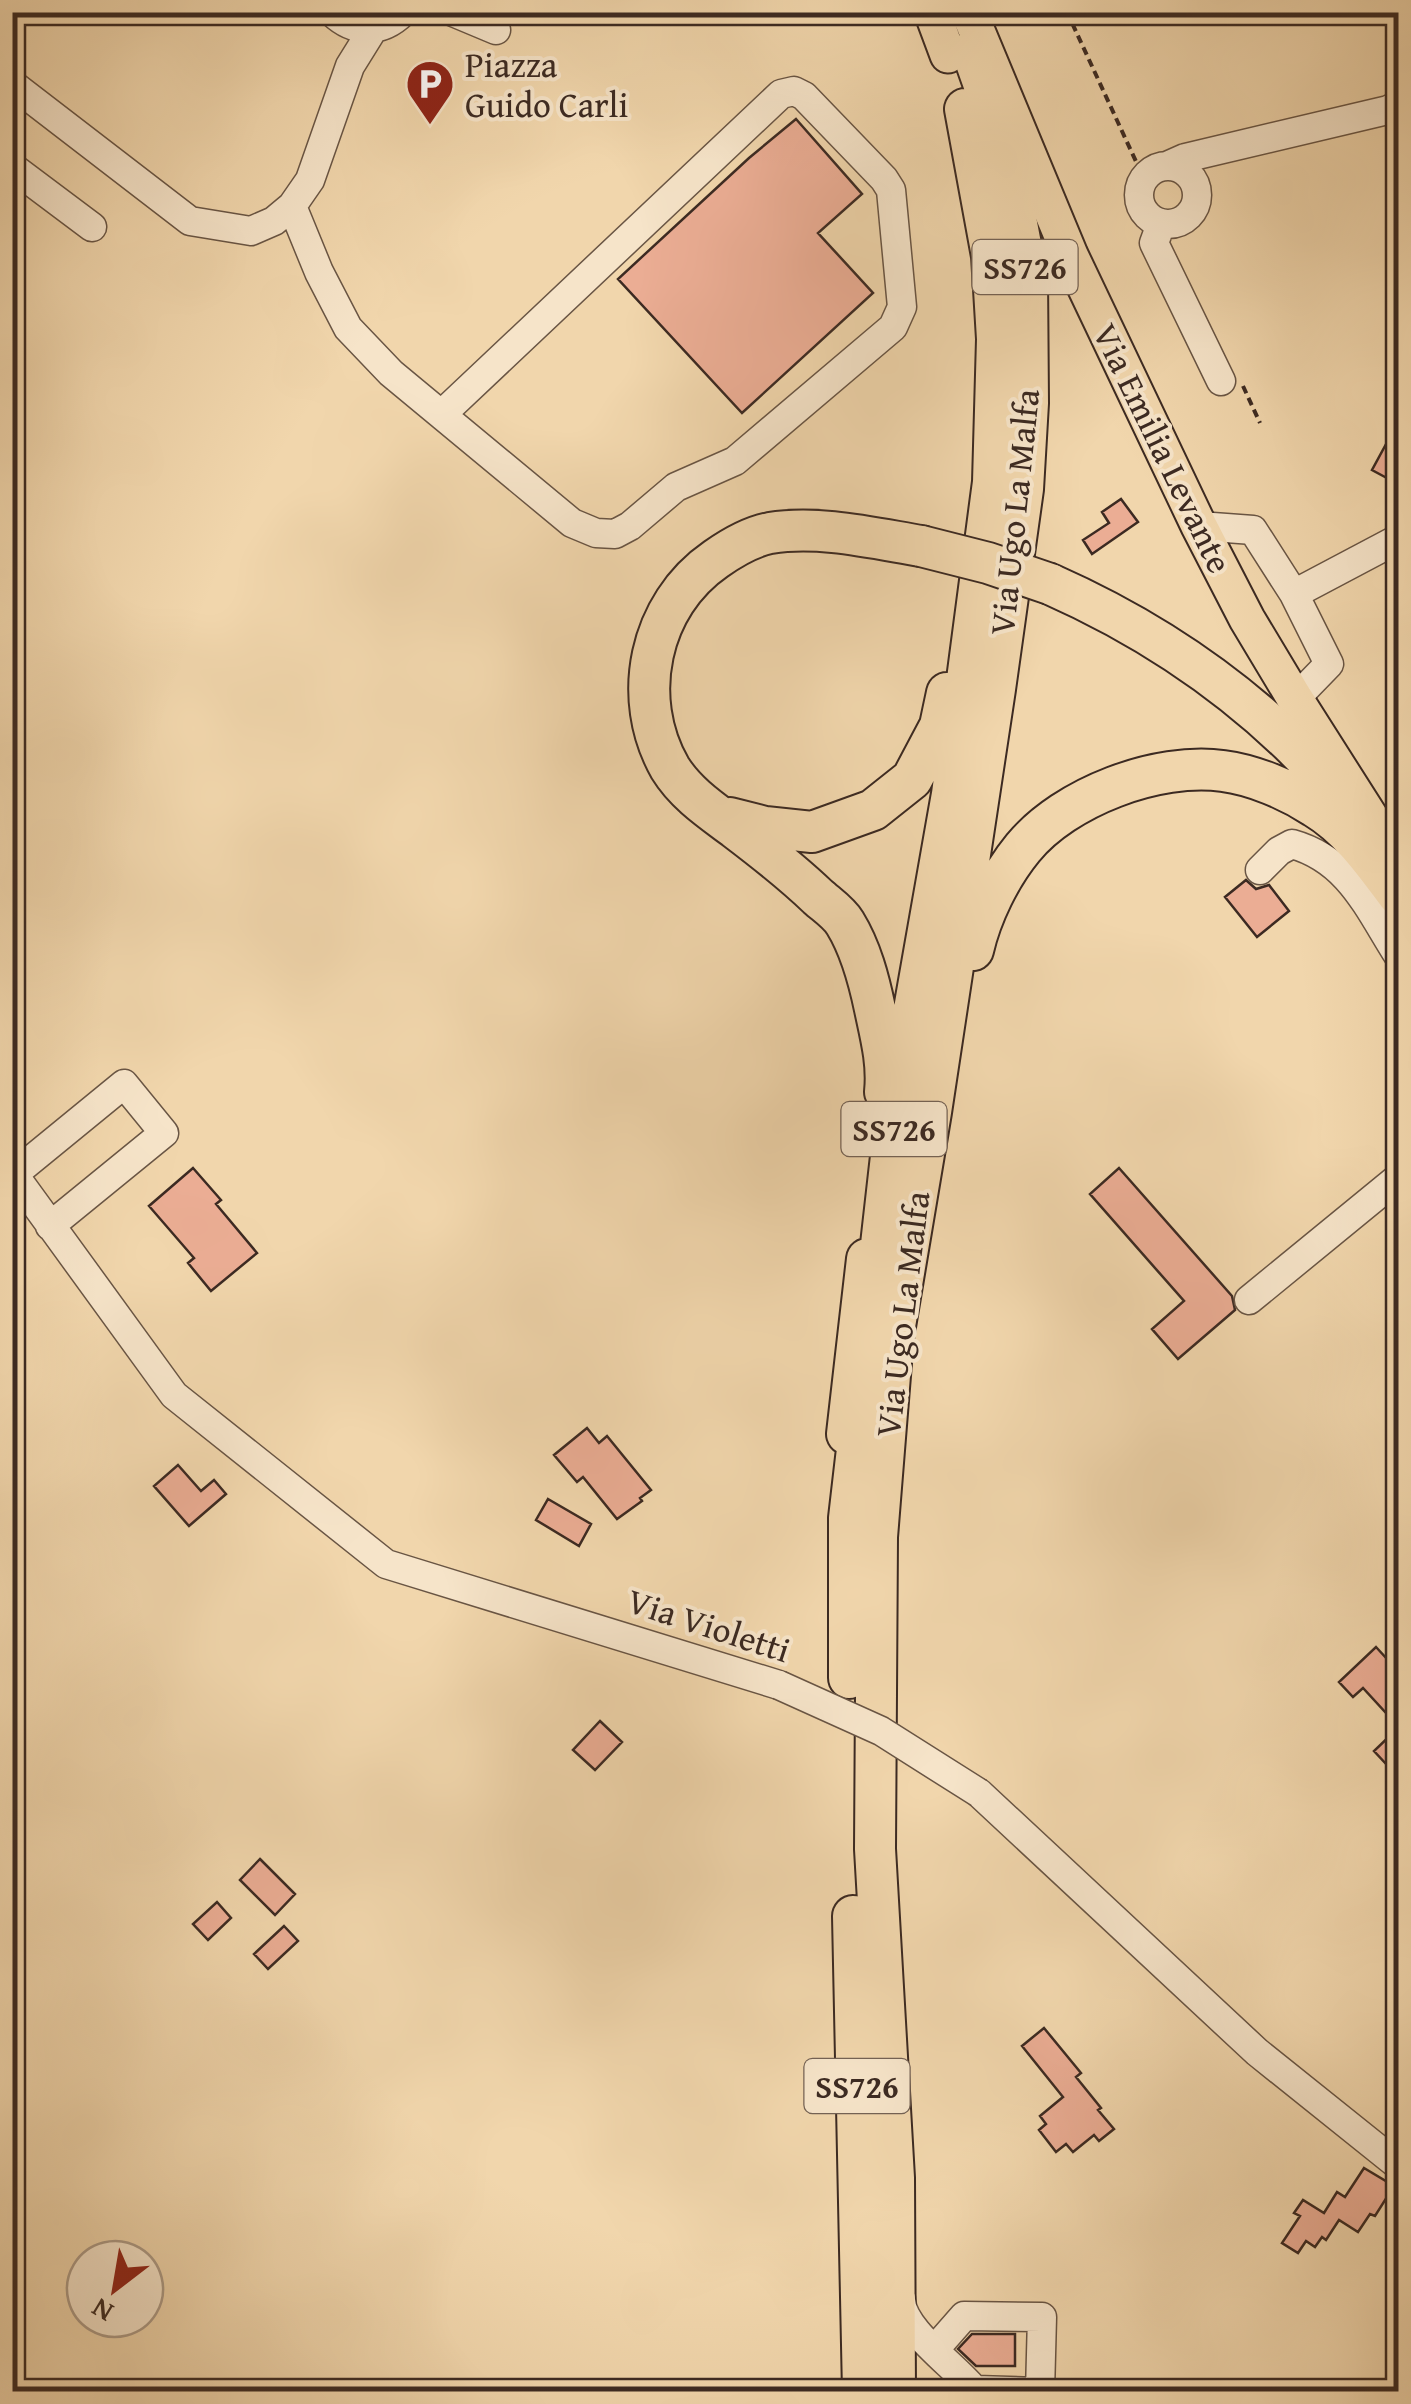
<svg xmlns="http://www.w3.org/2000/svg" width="1411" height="2404" font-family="'Gentium Book Plus',serif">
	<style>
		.building { fill: #ebad94; stroke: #3c2a22; stroke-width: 2.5 }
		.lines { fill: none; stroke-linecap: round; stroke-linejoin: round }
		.minor-casing { stroke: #695544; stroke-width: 31 }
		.major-casing { stroke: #3c2a22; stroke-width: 39 }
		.highway-casing { stroke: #3c2a22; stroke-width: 44 }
		.path { stroke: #3c2a22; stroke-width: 4; stroke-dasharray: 8 5; stroke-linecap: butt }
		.minor { stroke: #f6e4c9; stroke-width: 28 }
		.major { stroke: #f1d6ac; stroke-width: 35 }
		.highway { stroke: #f1d6ac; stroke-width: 40 }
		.minor-bridge-casing { stroke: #695544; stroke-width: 31; stroke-linecap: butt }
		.highway-bridge-casing { stroke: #3c2a22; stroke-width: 44; stroke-linecap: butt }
		.minor-bridge { stroke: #f6e4c9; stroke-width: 28 }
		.highway-bridge { stroke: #f1d6ac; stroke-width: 40 }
		.labels { text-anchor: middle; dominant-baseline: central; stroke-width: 8; stroke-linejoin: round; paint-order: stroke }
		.shield { fill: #f6e4c9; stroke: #746254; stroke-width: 2.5 }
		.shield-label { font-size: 32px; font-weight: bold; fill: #3c2a22 }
		.poi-label { font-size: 35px; fill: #3c2a22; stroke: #f6e4c9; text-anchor: start }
		.street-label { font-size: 35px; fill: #3c2a22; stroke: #f6e4c9 }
	</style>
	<rect width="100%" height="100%" fill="#f1d6ac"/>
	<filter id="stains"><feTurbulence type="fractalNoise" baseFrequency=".002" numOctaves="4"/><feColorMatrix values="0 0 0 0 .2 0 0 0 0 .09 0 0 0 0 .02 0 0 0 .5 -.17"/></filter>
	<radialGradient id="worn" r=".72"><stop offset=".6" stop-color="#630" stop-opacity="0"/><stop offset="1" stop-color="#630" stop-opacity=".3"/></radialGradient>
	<!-- building -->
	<path class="building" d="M 796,119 L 862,194 L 818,233 L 873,293 L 742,413 L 618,279 L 749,158 Z
		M 1398,422 L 1398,484 L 1372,470 Z
		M 1121,499 L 1138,522 L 1092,554 L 1083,540 L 1109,523 L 1102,512 Z
		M 1246,880 L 1256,889 L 1269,885 L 1289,911 L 1257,937 L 1225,897 Z
		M 193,1168 L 221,1200 L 216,1204 L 257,1253 L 211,1291 L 188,1263 L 194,1258 L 149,1206 Z
		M 1119,1168 L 1232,1296 L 1235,1310 L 1178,1359 L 1152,1329 L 1184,1301 L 1090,1194 Z
		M 587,1428 L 599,1443 L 607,1436 L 651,1490 L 640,1498 L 642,1501 L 617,1519 L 583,1477 L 577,1482 L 554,1455 Z
		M 178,1465 L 201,1491 L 214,1480 L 226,1494 L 189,1526 L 154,1486 Z
		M 548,1499 L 591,1524 L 579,1546 L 536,1520 Z
		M 1376,1647 L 1398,1671 L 1398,1726 L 1363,1688 L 1353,1697 L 1339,1682 Z
		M 600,1721 L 622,1742 L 595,1770 L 573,1750 Z
		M 1398,1728 L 1398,1754 L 1387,1765 L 1374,1751 Z
		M 260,1859 L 295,1894 L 275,1915 L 240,1880 Z
		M 217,1902 L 231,1918 L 208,1940 L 193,1924 Z
		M 284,1926 L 298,1941 L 268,1969 L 254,1954 Z
		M 1044,2028 L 1081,2073 L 1076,2077 L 1101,2108 L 1098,2110 L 1114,2129 L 1099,2141 L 1094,2135 L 1073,2152 L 1066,2144 L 1056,2152 L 1039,2130 L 1046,2124 L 1040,2116 L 1063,2097 L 1022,2046 Z
		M 1364,2168 L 1394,2186 L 1375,2216 L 1370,2214 L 1358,2232 L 1339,2220 L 1326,2240 L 1322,2237 L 1315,2247 L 1306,2241 L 1298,2253 L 1282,2243 L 1300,2216 L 1294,2213 L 1303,2200 L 1324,2213 L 1337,2192 L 1345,2197 Z
		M 972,2334 L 1015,2334 L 1015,2366 L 976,2366 L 958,2349 Z"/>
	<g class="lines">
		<!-- minor casing -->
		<g class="minor-casing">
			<path id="minor" d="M 332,12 C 354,33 381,34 403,12
				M 453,12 L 496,30
				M 12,84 L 190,221 L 251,231 L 274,221 L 292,206 L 310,180 L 350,66 L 373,29
				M1139 195a29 29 0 1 1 58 0a29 29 0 1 1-58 0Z
				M 1167,166 L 1185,158 L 1388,110 L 1398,105
				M 12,167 L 92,227
				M 292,206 L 319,272 L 348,328 L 391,373 L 572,523 L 596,533 L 615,534 L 630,526 L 676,487 L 735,461 L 893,327 L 902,307 L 891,190 L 884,179 L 804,96 L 794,91 L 781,94 L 442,414
				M 1161,224 L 1154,243 L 1221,381
				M 1199,526 L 1253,530 L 1294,594 L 1329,664 L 1295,699
				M 1294,594 L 1398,539
				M 1260,870 L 1279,851 L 1292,844 C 1349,860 1368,908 1398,955
				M 12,1172 L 174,1395 L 386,1564 L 779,1685
				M 14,1174 L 124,1084 L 164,1133 L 50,1226
				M 1249,1300 L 1398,1178
				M 979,1793 L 1257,2052 L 1398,2165
				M 901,2299 C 901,2330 957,2367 976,2392
				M 935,2349 L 964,2316 L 1042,2317 L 1040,2392
				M 976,2390 L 1038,2392"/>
		</g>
		<!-- major casing -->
		<g class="major-casing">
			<path id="major" d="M 932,12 L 948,55
				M 969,12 L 1070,255 L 1199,526 L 1247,619 L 1295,699 L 1398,861"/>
		</g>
		<!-- highway casing -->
		<g class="highway-casing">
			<path id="highway" d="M 1050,584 C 1172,638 1279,717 1362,822
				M 730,818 L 765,827 L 812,832 L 873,810 L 912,779 L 940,726 L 947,693
				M 973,950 C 981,915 1000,876 1023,848 C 1065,797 1157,762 1223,771 C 1254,775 1289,790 1315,807 C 1350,828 1374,863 1398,895
				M 885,1092 C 888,1064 881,1037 875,1009 C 869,980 861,949 845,923 C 839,913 827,905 818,897 C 792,872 765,851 736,829 C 712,811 686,794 670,768 C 630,698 649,605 716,559 C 733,547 750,537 770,533 C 819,525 873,538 921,546
				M 876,1289 L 896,1112 L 952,794 L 993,482 L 997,339 L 992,256 L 965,109
				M 847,1434 L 867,1259
				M 849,1678 L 849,1518 L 862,1406
				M 853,1916 L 863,2392
				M 895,2392 L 894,2178 L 875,1849 L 877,1537 L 893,1338 L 931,1112 L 995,689 L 1023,489 L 1028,403 L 1027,277 L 1006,165 L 991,105 L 972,51"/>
		</g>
		<!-- path -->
		<path class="path" d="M 1067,12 L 1139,168 C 1129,186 1126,199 1138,217
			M 1243,386 L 1260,423"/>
		<!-- minor -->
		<use href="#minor" class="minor"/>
		<!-- major -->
		<use href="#major" class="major"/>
		<!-- highway -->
		<use href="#highway" class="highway"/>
		<!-- minor-bridge casing -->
		<g class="minor-bridge-casing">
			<path id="minor-bridge" d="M 779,1685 L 881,1731 L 979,1793"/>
		</g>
		<!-- highway-bridge casing -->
		<g class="highway-bridge-casing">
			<path id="highway-bridge" d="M 921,546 L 988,563 L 1050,584"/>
		</g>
		<!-- minor-bridge -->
		<use href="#minor-bridge" class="minor-bridge"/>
		<!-- highway-bridge -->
		<use href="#highway-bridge" class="highway-bridge"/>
	</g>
	<!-- icons -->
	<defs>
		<g id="parking-pin" transform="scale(2.5)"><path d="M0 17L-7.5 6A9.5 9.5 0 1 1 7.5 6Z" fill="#8f2418" stroke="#f6e4c9"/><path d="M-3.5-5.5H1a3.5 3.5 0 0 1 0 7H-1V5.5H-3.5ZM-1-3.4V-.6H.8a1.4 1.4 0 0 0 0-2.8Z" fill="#fff"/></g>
	</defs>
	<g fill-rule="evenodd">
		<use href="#parking-pin" x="430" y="84"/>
	</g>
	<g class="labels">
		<!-- shield labels -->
		<g class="shield">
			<rect x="972.5" y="240" width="105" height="54" rx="8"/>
			<rect x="841.5" y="1102" width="105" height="54" rx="8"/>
			<rect x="804.5" y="2059" width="105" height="54" rx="8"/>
		</g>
		<g class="shield-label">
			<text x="1025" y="267">SS726</text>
			<text x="894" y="1129">SS726</text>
			<text x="857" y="2086">SS726</text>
		</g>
		<!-- poi labels -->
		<g class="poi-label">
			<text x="465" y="64">Piazza<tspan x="465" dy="40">Guido Carli</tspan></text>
		</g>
		<!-- street labels -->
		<g class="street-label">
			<text transform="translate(1163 448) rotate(64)">Via Emilia Levante</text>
			<text transform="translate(1014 512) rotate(-84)">Via Ugo La Malfa</text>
			<text transform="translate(902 1314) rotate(-83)">Via Ugo La Malfa</text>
			<text transform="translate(709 1625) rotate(18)">Via Violetti</text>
		</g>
	</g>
	<!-- margin -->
	<rect width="1411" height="2404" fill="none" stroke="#f1d6ac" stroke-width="50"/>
	<rect x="15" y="15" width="1381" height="2374" fill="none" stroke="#3c2a22" stroke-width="5"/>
	<rect x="25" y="25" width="1361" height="2354" fill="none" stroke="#3c2a22" stroke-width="2.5"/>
	<!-- north arrow -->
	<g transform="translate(115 2289) rotate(211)"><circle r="48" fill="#f6e4c9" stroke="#ac9a86" stroke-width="2.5"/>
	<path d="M0-8L18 38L0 25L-18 38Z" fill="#8f2418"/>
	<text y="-15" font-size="28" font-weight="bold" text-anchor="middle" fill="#3c2a22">N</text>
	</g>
	<rect width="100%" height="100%" filter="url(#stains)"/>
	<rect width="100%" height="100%" fill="url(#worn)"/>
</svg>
